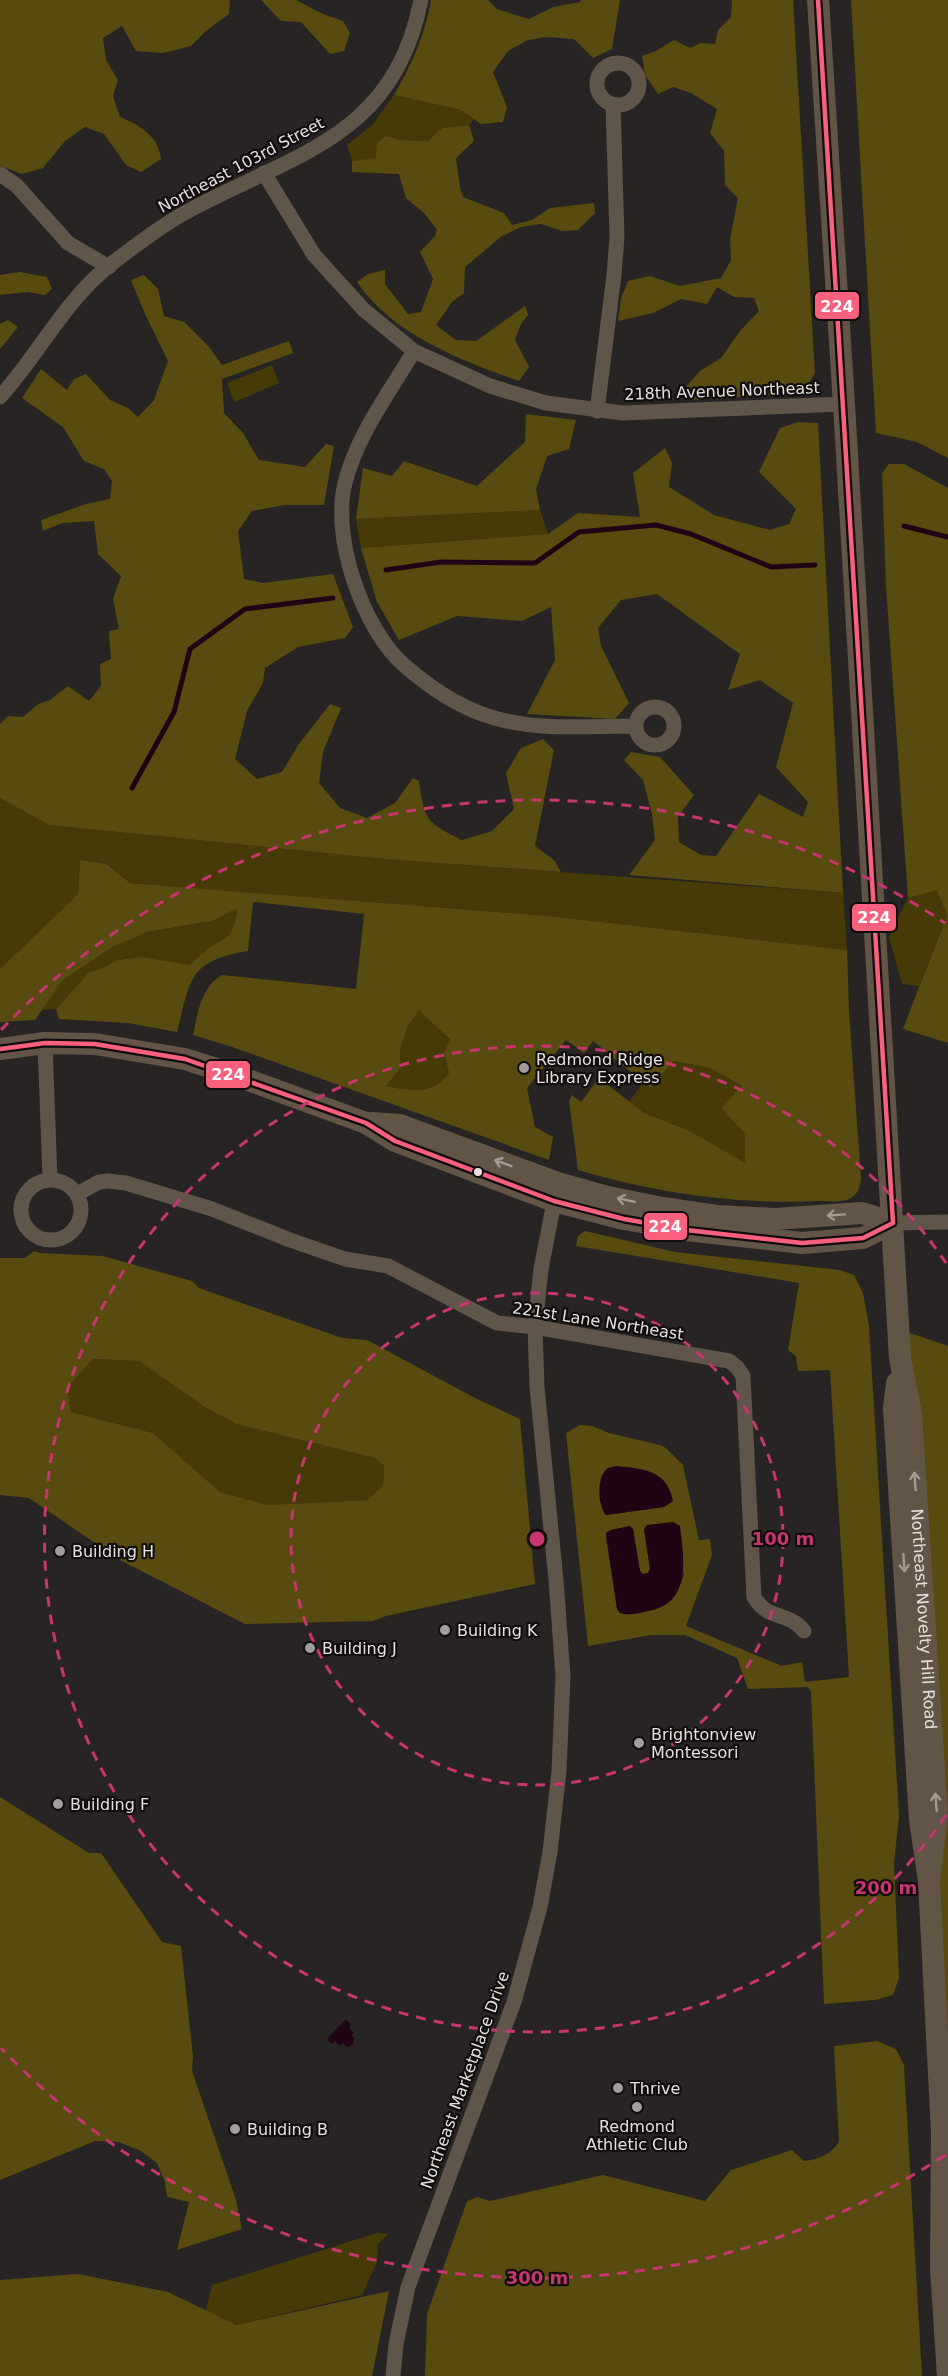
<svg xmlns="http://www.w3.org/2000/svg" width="948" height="2376" font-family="'DejaVu Sans',sans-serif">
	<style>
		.green { fill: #463b06 }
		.forest { fill: #574b0f; fill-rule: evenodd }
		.water { fill: #210414 }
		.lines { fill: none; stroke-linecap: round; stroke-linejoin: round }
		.stream { stroke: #210414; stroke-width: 5 }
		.street { stroke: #5f5549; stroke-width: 15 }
		.secondary { stroke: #635545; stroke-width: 22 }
		.bus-1-casing { stroke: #110d0c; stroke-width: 9 }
		.bus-1 { stroke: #f8607d; stroke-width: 4.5 }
		.oneway { stroke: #a49a91 }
		.ring { fill: none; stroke: #c7366e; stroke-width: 3; stroke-dasharray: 10 8 }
		.poi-dot { fill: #a39e9c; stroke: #110d0c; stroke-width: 2 }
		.bus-dot { fill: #e5e0dd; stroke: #110d0c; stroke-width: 2 }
		.labels { text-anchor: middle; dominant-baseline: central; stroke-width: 4.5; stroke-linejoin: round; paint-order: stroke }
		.street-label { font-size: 16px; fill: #e5e0dd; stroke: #110d0c }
		.poi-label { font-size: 16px; fill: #e5e0dd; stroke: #110d0c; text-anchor: start }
		.centre { fill: #c7366e; stroke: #110d0c; stroke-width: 3 }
		.ring-label { font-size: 18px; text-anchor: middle; font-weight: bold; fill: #c7366e; stroke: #110d0c; stroke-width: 4.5; stroke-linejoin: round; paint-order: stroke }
		.line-badge { stroke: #110d0c; stroke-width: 2 }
		.badge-label { font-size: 16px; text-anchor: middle; font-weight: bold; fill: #fff }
	</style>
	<rect width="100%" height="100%" fill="#282423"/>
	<!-- green -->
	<path class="green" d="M 394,95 L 461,110 L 474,119 L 469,125 L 442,128 L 429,141 L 401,140 L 386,136 L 377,159 L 352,161 L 347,145 L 373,124 Z
		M 272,365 L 279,383 L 234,402 L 227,383 Z
		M 540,510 L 548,534 L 361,548 L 356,519 Z
		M 0,798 L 50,825 L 384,859 L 843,893 L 847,950 L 549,916 L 130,883 L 108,864 L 80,860 L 78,894 L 0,969 Z
		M 937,889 L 948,911 L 903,1029 L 919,986 L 902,984 L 889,937 L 908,898 Z
		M 237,907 L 234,930 L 225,940 L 205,951 L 190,966 L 141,957 L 118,960 L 101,969 L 89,972 L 56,1009 L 40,1010 L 62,981 L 111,948 L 147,932 L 212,921 Z
		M 419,1009 L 450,1041 L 444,1053 L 449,1073 C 432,1095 410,1091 385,1086 L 400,1068 C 394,1048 408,1026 419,1009 Z
		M 674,1061 L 710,1068 L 743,1087 L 721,1108 L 745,1134 L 745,1164 L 690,1131 L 644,1113 L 629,1102 L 643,1083 L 650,1088 Z
		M 93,1359 L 139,1361 L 203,1406 L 236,1424 L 375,1458 L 384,1466 L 383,1486 L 368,1500 L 268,1505 L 220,1492 L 153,1433 L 71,1412 L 67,1388 Z
		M 377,2233 L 389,2234 L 378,2244 L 377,2262 L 362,2295 L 236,2325 L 206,2311 L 212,2285 Z"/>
	<!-- forest -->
	<path class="forest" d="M 0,0 L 230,0 L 229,14 L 207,30 L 191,46 L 163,53 L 136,51 L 122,26 L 103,38 L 106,60 L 118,80 L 113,96 L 120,117 C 140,125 159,137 161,159 L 141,172 L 126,165 L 104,134 L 85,127 L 65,141 L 43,168 L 22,174 L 0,166 Z
		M 261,0 L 296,0 L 323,14 L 343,21 L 350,33 L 344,51 L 330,54 L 301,22 L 281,21 Z
		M 431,0 L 488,0 L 497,9 L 529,19 L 553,7 L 580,2 L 581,0 L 620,0 L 612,49 L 593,58 L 574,39 L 546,37 L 528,40 L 508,51 L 493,72 L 507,107 L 503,122 L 481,124 L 461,110 L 394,95 C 412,64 425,35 431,0 Z
		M 732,0 L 793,0 L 815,373 L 807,386 L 795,394 L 685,400 L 683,390 L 700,371 L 721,358 L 740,331 L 759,311 L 754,298 L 734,297 L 717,287 L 707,304 L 681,299 L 653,313 L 618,321 L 621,298 L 628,281 L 650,276 L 680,286 L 721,278 L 731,260 L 730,239 L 738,198 L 725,185 L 724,151 L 710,133 L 717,109 L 691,93 L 673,87 L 658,94 L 645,75 L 642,56 L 656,51 L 674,40 L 690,48 L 701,43 L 715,44 L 718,30 L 731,17 Z
		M 851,0 L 948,0 L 948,458 L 917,442 L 876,433 Z
		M 469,125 L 474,141 L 456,158 L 460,187 L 463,197 L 504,213 L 512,225 L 532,220 L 550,208 L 594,203 L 595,213 L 578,230 L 562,231 L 541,224 L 521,227 L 502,236 L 465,267 L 464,293 L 452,302 L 436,325 L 456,340 L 476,341 L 525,306 L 528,315 L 521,324 L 515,340 L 529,367 L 519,381 C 460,360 393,335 357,282 L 368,274 L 385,270 L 385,284 L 408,314 L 421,312 L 433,279 L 420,252 L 435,236 L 437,230 L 425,214 L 406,198 L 399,174 L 352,172 L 352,161 L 376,158 L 377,143 L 386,136 L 401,140 L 428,141 L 442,128 Z
		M 20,272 L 47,277 L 52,289 L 45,295 L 28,292 L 0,295 L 0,275 Z
		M 144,275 L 158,289 L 164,316 L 184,322 L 209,347 L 222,365 L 289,341 L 293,353 L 222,379 L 224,413 L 243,433 L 259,460 L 305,467 L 326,444 L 334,446 L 324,505 L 285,505 L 252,511 L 238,531 L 244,579 L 263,583 L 333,574 L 353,627 L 345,638 L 298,647 L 265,668 L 263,683 L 247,711 L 235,759 L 257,779 L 282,772 L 299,744 L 330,704 L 341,708 L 323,752 L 319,783 L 340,808 L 367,818 L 395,803 L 413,778 L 419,781 C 424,820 427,823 462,840 L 492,831 L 514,809 L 506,773 L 521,748 L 543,739 L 554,750 L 535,846 L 554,860 L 561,872 L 384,859 L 49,825 L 0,798 L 0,724 L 8,716 L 23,717 L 38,704 L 50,700 L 68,686 L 89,701 L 101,686 L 100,664 L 111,659 L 109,631 L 119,629 L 113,599 L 121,576 L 98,554 L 94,521 L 62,523 L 43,531 L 41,520 L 86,504 L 110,499 L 112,481 L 104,469 L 84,461 L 63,427 L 22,398 L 41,369 L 67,390 L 74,379 L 86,374 L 110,400 L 128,408 L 138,417 L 154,400 L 168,361 L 145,314 L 131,280 Z
		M 8,320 L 18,327 L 0,349 L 0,324 Z
		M 526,414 L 576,420 L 569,449 L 547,456 L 536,489 L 540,510 L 356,519 L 363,468 L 392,476 L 404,461 L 477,486 L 525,442 Z
		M 798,422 L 818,423 L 843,893 L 629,875 L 655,840 L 652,814 L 643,780 L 624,760 L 631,752 L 660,757 L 694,795 L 678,817 L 679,842 L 701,855 L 716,856 L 759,794 L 803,817 L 808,802 L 776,767 L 793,703 L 760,680 L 728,690 L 740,654 L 657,594 L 621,600 L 598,628 L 601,646 L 629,703 L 615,719 L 527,714 L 555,660 L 551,607 L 522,621 L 457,616 L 399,640 L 377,602 L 361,548 L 548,534 L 578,513 L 640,517 L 633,473 L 665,448 L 672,463 L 669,487 L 714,515 L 770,530 L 789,524 L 796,509 L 759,472 L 780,428 Z
		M 889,464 L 904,464 L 948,488 L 948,1043 L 903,1029 L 947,915 L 937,890 L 908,898 L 886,586 L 882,473 Z
		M 80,860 L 107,864 L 130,883 L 549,916 L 847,950 L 849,1011 L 861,1178 C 860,1186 859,1193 851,1198 C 843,1203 829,1201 819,1201 C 739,1205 654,1193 578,1170 L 569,1101 L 572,1095 L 581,1102 L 599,1078 L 644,1113 L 690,1131 L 745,1163 L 745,1134 L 721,1108 L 742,1086 L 710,1068 L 674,1061 L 650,1088 L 593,1041 L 584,1053 L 566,1040 L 527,1088 L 535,1127 L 553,1137 L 549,1160 L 232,1047 L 193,1035 C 198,1013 201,987 222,975 L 356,989 L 364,914 L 253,902 L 248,951 C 188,961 191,979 177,1032 L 128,1023 L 59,1019 L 56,1009 L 89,972 L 101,969 L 118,960 L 141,957 L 190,965 C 194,961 199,956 204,952 C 227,933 233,944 237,908 L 212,921 L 147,932 L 111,948 L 62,981 L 35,1020 L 0,1022 L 0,969 L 78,894 ZM 419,1010 L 450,1040 L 444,1053 L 449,1073 C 433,1095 410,1091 386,1086 L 400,1068 L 400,1049 L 407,1028 Z
		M 585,1231 L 675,1252 L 840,1270 L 854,1275 L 863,1293 L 869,1326 L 899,1816 L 894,1863 L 899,1978 L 893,1995 L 875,2000 L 824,2004 L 811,1692 L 808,1687 L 748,1689 L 737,1658 L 685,1635 L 651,1635 L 588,1646 L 566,1433 L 580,1425 L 592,1426 L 609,1433 L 660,1445 L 666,1448 L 683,1465 L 699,1540 L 710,1539 L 712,1555 L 686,1626 L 782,1666 L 802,1662 L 805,1682 L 849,1677 L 830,1370 L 798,1371 L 796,1356 L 788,1350 L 799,1283 L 576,1246 L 578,1236 ZM 608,1468 L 664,1507 L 606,1515 L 602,1478 ZM 630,1526 L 633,1530 L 640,1571 L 643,1574 L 648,1573 L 650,1569 L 644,1529 L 684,1573 C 678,1597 664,1609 639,1613 C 632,1614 627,1615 620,1613 L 617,1609 L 606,1538 L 606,1533 L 611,1530 Z
		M 34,1251 L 41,1253 L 103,1256 L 192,1281 L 199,1288 L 342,1338 L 367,1340 L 475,1398 L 520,1419 L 535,1584 L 386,1616 L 373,1621 L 245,1624 L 120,1560 L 29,1498 L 0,1495 L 0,1258 L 25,1258 ZM 93,1359 L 139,1361 L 203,1406 L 236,1424 L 375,1458 L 384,1466 L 383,1486 L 367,1500 L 268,1505 L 220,1492 L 153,1433 L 71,1412 L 67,1388 Z
		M 899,1329 L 948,1346 L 948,2168 Z
		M 0,1797 L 89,1853 L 101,1853 L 162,1942 L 181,1946 L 193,2056 L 192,2071 L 236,2200 L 242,2229 L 177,2250 L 189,2202 L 167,2197 L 165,2182 L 157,2163 L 141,2151 L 119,2142 L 95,2141 L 0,2180 Z
		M 877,2041 L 896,2049 L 904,2065 L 922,2376 L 425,2376 L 427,2314 L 467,2201 L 478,2197 L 490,2201 L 603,2175 L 705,2201 L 731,2170 L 792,2150 L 804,2161 C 820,2159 829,2155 839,2142 L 834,2046 Z
		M 78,2274 L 168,2292 L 236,2325 L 389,2291 L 372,2376 L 0,2376 L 0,2280 Z"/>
	<!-- water -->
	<path class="water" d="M 616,1466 C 643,1469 667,1469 673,1501 L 664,1507 L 606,1515 C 598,1507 596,1477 607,1469 C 609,1467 613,1467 616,1466 Z
		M 673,1522 L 680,1526 C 684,1558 692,1604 648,1611 C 639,1613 629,1616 620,1613 L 617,1609 L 606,1533 L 611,1530 L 630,1526 L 633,1529 L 640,1571 L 643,1574 L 648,1573 L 650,1569 L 644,1529 L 647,1525 Z
		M 346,2019 L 351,2025 L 349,2028 L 354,2033 L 352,2035 L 354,2038 L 353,2045 L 347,2047 L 343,2043 L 340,2046 L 335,2041 L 332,2044 L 327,2039 Z"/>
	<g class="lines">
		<!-- stream -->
		<path class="stream" d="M 904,526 L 948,537
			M 386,570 L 441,562 L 535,563 L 579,532 L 656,525 L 691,534 L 771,567 L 815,565
			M 132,788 L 174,712 L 190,649 L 245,609 L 333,598"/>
		<!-- street -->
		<path class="street" d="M597 84a21 21 0 1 1 42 0a21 21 0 1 1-42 0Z
			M 264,173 L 314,255 L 364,310 L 414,351 L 490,386 L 546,403 L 623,413 L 844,404
			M 0,174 L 17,186 L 68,243 L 109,267
			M 414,351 C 389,393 357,435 345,483 C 331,537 363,630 405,666 C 427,685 455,704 482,714 C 530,732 585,726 635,726
			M 0,397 C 39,354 65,300 111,264 C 136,245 162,225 190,210 C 296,153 394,137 421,0
			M 597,411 L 614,275 L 617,237 L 613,105
			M636 726a19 19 0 1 1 38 0a19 19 0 1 1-38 0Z
			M 45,1043 L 50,1179
			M21 1210a30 30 0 1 1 60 0a30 30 0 1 1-60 0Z
			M 77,1194 L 99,1182 L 108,1181 L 126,1183 L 212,1209 L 290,1240 L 345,1259 L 388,1266 L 497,1323 L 535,1327 L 729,1361 L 737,1367 L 743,1376 L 754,1597 C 767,1621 789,1611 804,1631
			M 893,1223 L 948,1222
			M 393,2376 L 396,2344 L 408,2287 L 514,2002 L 540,1907 L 550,1852 L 559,1771 L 563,1676 L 556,1580 L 537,1387 L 535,1327 L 541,1269 L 556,1192"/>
		<!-- secondary -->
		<g class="secondary">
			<path id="s1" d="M 818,0 L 844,404 L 900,1358 L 911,1414 L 937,1815 L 929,1881"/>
			<path d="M 0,1049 L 45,1043 L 95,1044 L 185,1059 L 229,1073 L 366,1123 L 395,1141 L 554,1201 L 624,1219 L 686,1230 L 802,1243 L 863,1238 L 893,1223"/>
			<path d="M 371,1123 L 400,1125 L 558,1183 L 608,1197 L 662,1208 L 717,1216 L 775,1219 L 862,1213 L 893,1223"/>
			<path d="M 897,1383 L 894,1408 L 920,1820 L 929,1881 L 942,2132 L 941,2268 L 948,2376"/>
		</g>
		<!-- bus-1 casing -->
		<g class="bus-1-casing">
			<path id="bus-1" d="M 818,0 L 893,1223
				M 0,1049 L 45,1043 L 95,1044 L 185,1059 L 366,1123 L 395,1141 L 554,1201 L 624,1219 L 686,1230 L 802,1243 L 863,1238 L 893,1223"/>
		</g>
		<!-- bus-1 -->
		<use href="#bus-1" class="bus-1"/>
	</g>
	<!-- one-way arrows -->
	<defs><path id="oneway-shaft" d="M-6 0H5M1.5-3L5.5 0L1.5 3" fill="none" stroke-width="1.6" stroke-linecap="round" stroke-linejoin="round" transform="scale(1.5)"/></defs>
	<g class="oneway">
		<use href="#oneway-shaft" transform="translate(503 1163) rotate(-160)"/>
		<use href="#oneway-shaft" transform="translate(626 1200) rotate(-168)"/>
		<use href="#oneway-shaft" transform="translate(836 1215) rotate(176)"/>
		<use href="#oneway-shaft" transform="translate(915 1481) rotate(-94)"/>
		<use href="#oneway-shaft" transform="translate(904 1563) rotate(86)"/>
		<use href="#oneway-shaft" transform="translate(936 1802) rotate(-94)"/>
	</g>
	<!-- distance rings -->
	<g class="ring">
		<circle cx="537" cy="1539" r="246"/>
		<path d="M946 1815A493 493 0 1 1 946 1263"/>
		<path d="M945 2155A739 739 0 0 1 1 2048M1 1030A739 739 0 0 1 945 923"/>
	</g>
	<!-- markers -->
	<g class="poi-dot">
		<circle cx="524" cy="1068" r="6"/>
		<circle cx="60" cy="1551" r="6"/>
		<circle cx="445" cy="1630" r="6"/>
		<circle cx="310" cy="1648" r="6"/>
		<circle cx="639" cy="1743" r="6"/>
		<circle cx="58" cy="1804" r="6"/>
		<circle cx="618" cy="2088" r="6"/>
		<circle cx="637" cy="2107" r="6"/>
		<circle cx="235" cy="2129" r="6"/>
	</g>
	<circle class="bus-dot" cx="478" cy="1172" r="5"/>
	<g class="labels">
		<!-- street labels -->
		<g class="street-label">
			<text transform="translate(241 165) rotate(-28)">Northeast 103rd Street</text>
			<text transform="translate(722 391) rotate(-2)">218th Avenue Northeast</text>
			<text transform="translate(598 1321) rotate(9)">221st Lane Northeast</text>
			<text stroke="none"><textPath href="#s1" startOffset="1623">Northeast Novelty Hill Road</textPath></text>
			<text transform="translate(465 2080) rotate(-70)">Northeast Marketplace Drive</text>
		</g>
		<!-- poi labels -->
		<g class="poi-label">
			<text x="536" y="1059">Redmond Ridge<tspan x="536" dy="18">Library Express</tspan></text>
			<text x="72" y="1551">Building H</text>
			<text x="457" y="1630">Building K</text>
			<text x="322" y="1648">Building J</text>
			<text x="651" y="1734">Brightonview<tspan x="651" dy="18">Montessori</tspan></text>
			<text x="70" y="1804">Building F</text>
			<text x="630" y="2088">Thrive</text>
			<text x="637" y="2126" text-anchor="middle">Redmond<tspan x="637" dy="18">Athletic Club</tspan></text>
			<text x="247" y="2129">Building B</text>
		</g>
	</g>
	<circle cx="537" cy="1539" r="9" class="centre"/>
	<g class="ring-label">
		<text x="783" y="1545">100 m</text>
		<text x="886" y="1894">200 m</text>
		<text x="537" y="2284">300 m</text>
	</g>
	<g class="line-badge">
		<rect x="814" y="291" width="46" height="29" rx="6" fill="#f8607d"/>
		<rect x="851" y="903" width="46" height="29" rx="6" fill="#f8607d"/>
		<rect x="205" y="1060" width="46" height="29" rx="6" fill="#f8607d"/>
		<rect x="643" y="1212" width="45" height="29" rx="6" fill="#f8607d"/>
	</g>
	<g class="badge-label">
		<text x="837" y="312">224</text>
		<text x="874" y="923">224</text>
		<text x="228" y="1080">224</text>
		<text x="665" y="1232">224</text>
	</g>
</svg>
